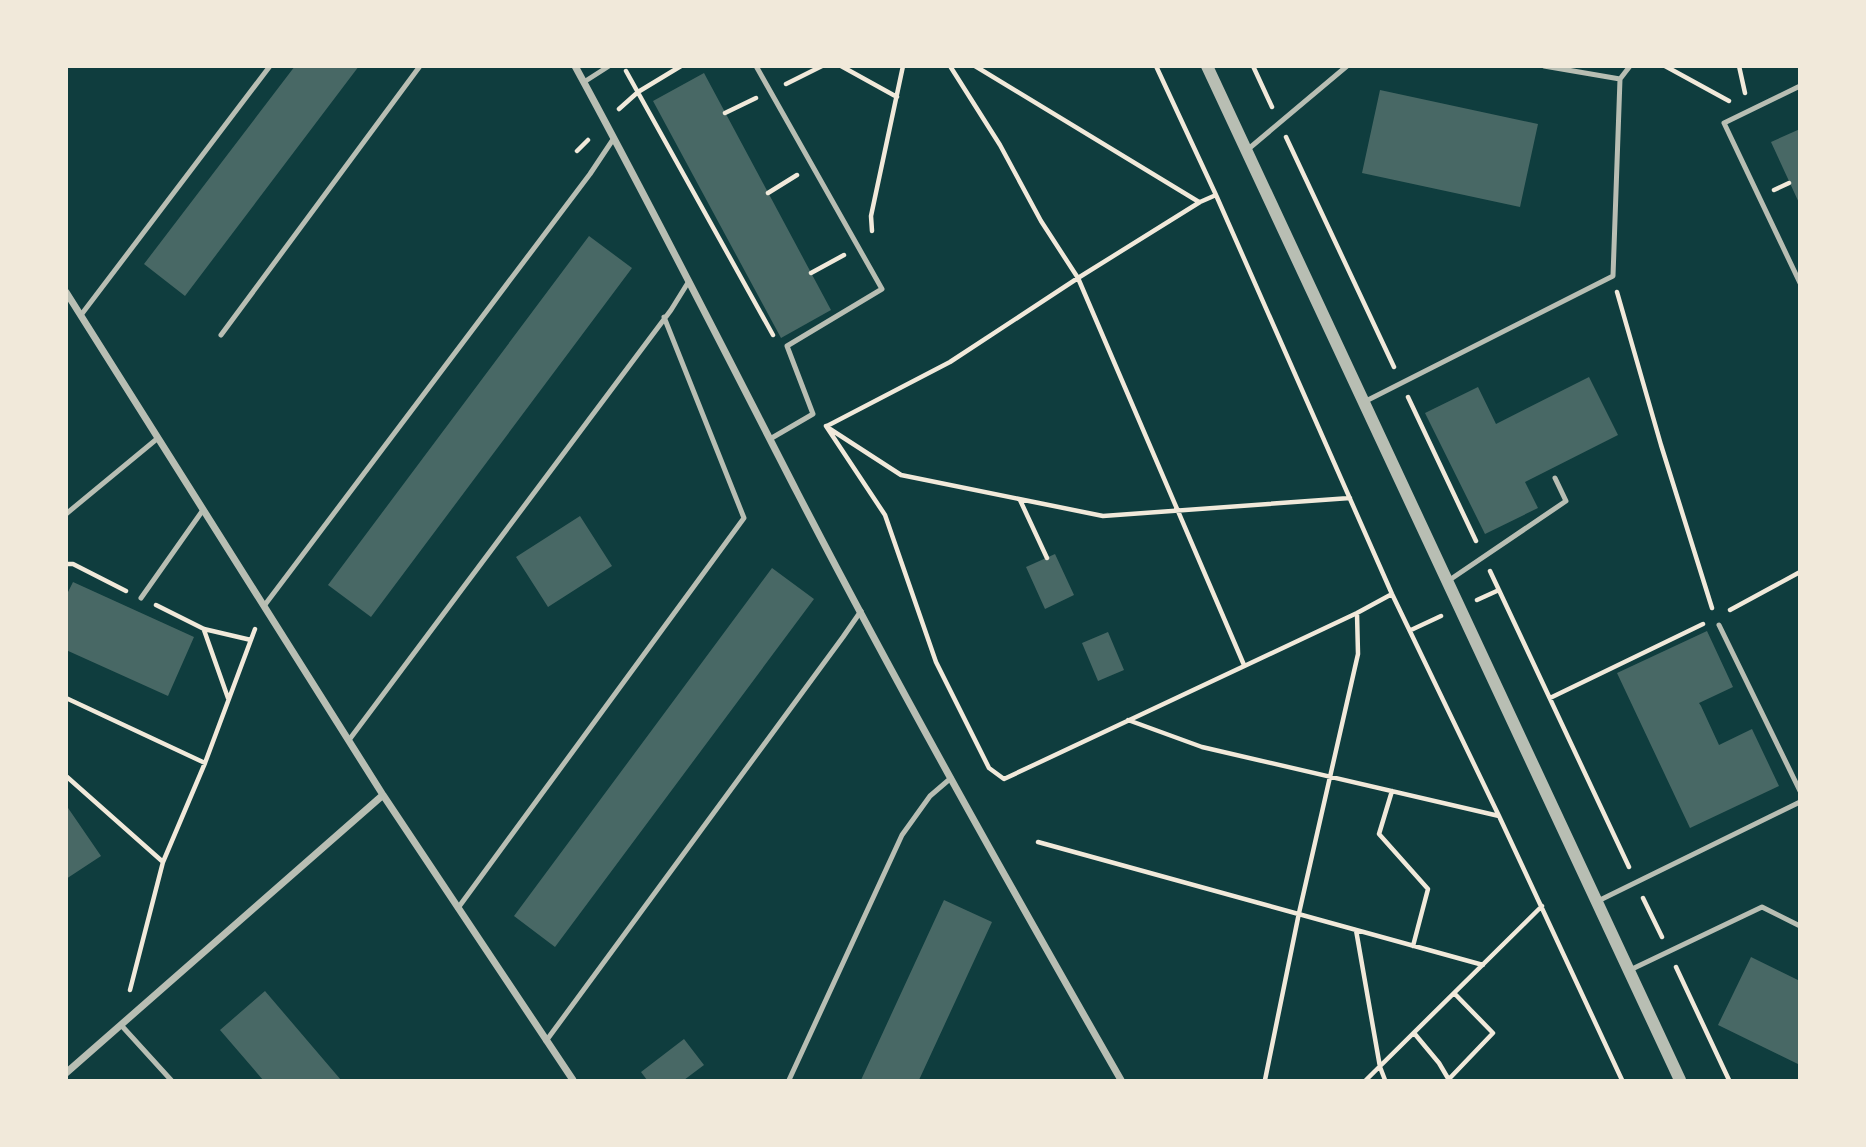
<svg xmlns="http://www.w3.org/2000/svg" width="1866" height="1147" font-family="'Source Sans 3',sans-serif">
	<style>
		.building { fill: #486865 }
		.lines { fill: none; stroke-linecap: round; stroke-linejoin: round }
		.path { stroke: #f1e9da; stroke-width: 4.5 }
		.service { stroke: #b8beb3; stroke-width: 5 }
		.minor { stroke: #b8beb3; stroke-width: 7 }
		.tertiary { stroke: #b8beb3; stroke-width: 12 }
	</style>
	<rect width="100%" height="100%" fill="#0f3d3e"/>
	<!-- building -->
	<path class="building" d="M 295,66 L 359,66 L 185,296 L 144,264 Z
		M 704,73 L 831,310 L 781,338 L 653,101 Z
		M 1380,90 L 1538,124 L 1520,207 L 1362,173 Z
		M 1800,129 L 1800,205 L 1771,142 Z
		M 589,236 L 632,268 L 371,617 L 328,585 Z
		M 1589,377 L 1618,435 L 1525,482 L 1538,508 L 1485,534 L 1425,413 L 1478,387 L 1496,424 Z
		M 580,516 L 612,566 L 548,607 L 516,557 Z
		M 1055,554 L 1074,595 L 1045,609 L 1026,567 Z
		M 772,568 L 814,599 L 555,947 L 514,916 Z
		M 73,582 L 194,637 L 168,696 L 66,650 L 66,596 Z
		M 1707,631 L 1733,687 L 1699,703 L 1701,706 L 1719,745 L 1752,729 L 1779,786 L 1690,828 L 1617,673 Z
		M 1108,632 L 1124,670 L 1098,681 L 1082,643 Z
		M 66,805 L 101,856 L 66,879 Z
		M 944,900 L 992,922 L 919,1080 L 861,1080 Z
		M 1751,957 L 1800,981 L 1800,1065 L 1718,1025 Z
		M 265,991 L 341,1080 L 263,1080 L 220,1030 Z
		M 684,1039 L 704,1065 L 684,1080 L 647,1080 L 641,1072 Z"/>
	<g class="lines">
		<!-- path -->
		<path class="path" d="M 841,66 L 897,97
			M 950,66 L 1000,145 L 1041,221 L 1078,278 L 1244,665
			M 975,66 L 1199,202
			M 1156,66 L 1216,195 L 1392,594 L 1499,816 L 1622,1080
			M 1253,66 L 1272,107
			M 1665,66 L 1729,101
			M 1739,66 L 1745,93
			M 626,71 L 773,335
			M 786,84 L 822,66
			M 619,109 L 638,92 L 681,66
			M 725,113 L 756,98
			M 1286,137 L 1394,367
			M 577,151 L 588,140
			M 1774,190 L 1789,183
			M 768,193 L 797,175
			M 872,231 L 871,216 L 903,66
			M 811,273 L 844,255
			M 1617,292 L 1661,445 L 1712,608
			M 1408,397 L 1476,541
			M 826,426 L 885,515 L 936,662 L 989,768 L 1004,779 L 1357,613 L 1392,594
			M 827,426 L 950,362 L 1078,278 L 1200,202 L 1216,195
			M 830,429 L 901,475 L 1103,516 L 1350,498
			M 1020,500 L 1047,558
			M 66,564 L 73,564 L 126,591
			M 1490,571 L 1629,867
			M 1477,600 L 1499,590
			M 156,605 L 204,629 L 251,640
			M 1730,610 L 1800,572
			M 204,630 L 228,698
			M 1411,630 L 1441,616
			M 66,698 L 205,763
			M 1550,698 L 1703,624
			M 1128,720 L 1202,747 L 1499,816
			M 66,776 L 163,862 L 130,990
			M 1392,791 L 1379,834 L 1428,889 L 1413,946
			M 1038,842 L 1483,965
			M 163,862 L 205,763 L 255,629
			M 1643,898 L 1662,937
			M 1356,930 L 1380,1067 L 1385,1080
			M 1676,967 L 1729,1080
			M 1414,1033 L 1439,1063 L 1449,1080
			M 1449,1079 L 1493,1033 L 1454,993
			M 1265,1080 L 1299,913 L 1358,654 L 1357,613
			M 1366,1080 L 1542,906"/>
		<!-- service -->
		<path class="service" d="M 756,66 L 882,289 L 787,346 L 813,414 L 770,439
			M 1544,66 L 1620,79 L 1630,66
			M 584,82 L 609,66
			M 1800,86 L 1724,123 L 1800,283
			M 1246,151 L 1347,66
			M 81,315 L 270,66
			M 221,335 L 420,66
			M 1364,402 L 1613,276 L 1620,79
			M 66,514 L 158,438
			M 1448,581 L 1566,501 L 1555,478
			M 141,598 L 203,510
			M 264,606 L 590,174 L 614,138
			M 1719,625 L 1800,791
			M 349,740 L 671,310 L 689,281
			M 1598,901 L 1800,802
			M 458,908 L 744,518 L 664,317
			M 1630,970 L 1762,907 L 1800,926
			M 121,1025 L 171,1080
			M 546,1041 L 843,637 L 861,611
			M 789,1080 L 902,835 L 930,796 L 951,778"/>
		<!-- minor -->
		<path class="minor" d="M 575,66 C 652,207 724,350 797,492 C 900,691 1010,886 1121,1080
			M 66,292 L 383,795 L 573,1080
			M 66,1073 L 383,795"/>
		<!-- tertiary -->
		<path class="tertiary" d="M 1207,66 L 1680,1080"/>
	</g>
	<!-- border -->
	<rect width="1866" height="1147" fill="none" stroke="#f1e9da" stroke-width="136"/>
</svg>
